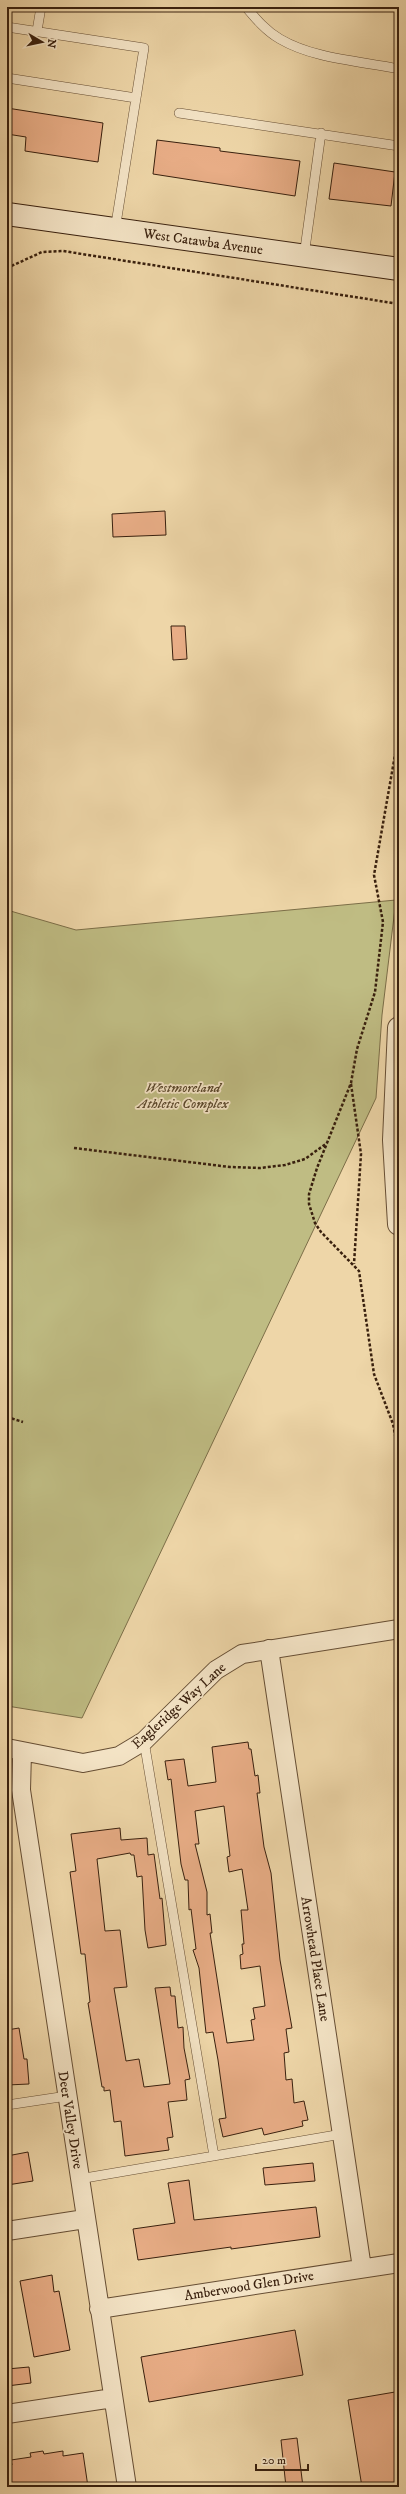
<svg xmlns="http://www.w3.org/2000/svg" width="406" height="2494" font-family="'IM FELL DW Pica',serif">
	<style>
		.green { fill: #bfbc83; stroke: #7c6e48 }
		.building { fill: #e8ad86; stroke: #39200e; fill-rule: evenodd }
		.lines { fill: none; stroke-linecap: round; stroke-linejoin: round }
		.service-casing { stroke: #664e34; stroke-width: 10 }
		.minor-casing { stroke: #664e34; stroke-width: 20 }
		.tertiary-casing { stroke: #664e34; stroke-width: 24 }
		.secondary-casing { stroke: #39200e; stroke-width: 24 }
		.path { stroke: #39200e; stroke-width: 2.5; stroke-dasharray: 3 2; stroke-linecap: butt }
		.service { stroke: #f4e4c6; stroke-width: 9 }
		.minor { stroke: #f4e4c6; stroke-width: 18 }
		.tertiary { stroke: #f4e4c6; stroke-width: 22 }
		.secondary { stroke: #f4e4c6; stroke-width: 22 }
		.labels { text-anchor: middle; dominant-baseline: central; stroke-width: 3.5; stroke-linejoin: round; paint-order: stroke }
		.street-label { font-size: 14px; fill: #39200e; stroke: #f4e4c6 }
		.park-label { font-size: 14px; font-style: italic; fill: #5a472b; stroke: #f4e4c6 }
	</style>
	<rect width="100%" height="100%" fill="#eed6a8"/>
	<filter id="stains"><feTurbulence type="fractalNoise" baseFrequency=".005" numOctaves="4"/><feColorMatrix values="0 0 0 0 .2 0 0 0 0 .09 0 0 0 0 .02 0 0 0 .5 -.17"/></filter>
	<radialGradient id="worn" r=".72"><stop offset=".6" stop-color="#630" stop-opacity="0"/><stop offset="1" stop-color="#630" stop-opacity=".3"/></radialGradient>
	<!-- green -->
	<path class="green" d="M 396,900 L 382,1015 L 376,1098 L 82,1718 L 7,1706 L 7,910 L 76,930 Z"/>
	<!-- building -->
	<path class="building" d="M 7,108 L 103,123 L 98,162 L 25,151 L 26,137 L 7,134 Z
		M 157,140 L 220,148 L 220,151 L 300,161 L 295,196 L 153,174 Z
		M 334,163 L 395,172 L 391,206 L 329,199 Z
		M 165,511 L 166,535 L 113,537 L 112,514 Z
		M 171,626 L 185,626 L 187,659 L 173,660 Z
		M 248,1742 L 249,1749 L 251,1749 L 255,1776 L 258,1775 L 260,1793 L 257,1793 L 264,1847 L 271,1873 L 280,1960 L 292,2028 L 286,2029 L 289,2052 L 284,2053 L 286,2080 L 292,2079 L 294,2103 L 304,2101 L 308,2120 L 302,2121 L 303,2126 L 264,2135 L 262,2128 L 223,2137 L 219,2119 L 226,2118 L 218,2060 L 213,2032 L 206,2033 L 199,1968 L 193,1950 L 196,1949 L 191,1909 L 189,1910 L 188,1880 L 185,1880 L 181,1864 L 171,1779 L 168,1780 L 165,1761 L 184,1759 L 188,1786 L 216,1782 L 212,1747 ZM 224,1806 L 230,1856 L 227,1857 L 229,1872 L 242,1869 L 248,1910 L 241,1910 L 244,1944 L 242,1944 L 243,1954 L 240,1955 L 241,1969 L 260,1966 L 265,2006 L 253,2008 L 255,2019 L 251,2020 L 254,2040 L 227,2043 L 210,1933 L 212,1933 L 210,1914 L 207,1915 L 207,1892 L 195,1844 L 199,1844 L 195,1811 Z
		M 120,1828 L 121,1840 L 147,1838 L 148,1855 L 154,1854 L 160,1899 L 162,1898 L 166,1945 L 148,1948 L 145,1930 L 142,1876 L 137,1877 L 134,1855 L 131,1855 L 130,1853 L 97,1859 L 105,1931 L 120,1930 L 127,1987 L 114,1988 L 126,2061 L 139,2059 L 144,2087 L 170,2084 L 155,1988 L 170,1987 L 171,1996 L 175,1996 L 178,2028 L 183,2027 L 184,2048 L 190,2079 L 185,2080 L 187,2100 L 168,2102 L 173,2137 L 167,2138 L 169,2150 L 125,2156 L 121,2121 L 114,2122 L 110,2090 L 104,2091 L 104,2087 L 102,2087 L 88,2003 L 90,2002 L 85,1954 L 81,1954 L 70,1872 L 76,1871 L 71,1834 Z
		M 19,2028 L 24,2059 L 27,2059 L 29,2084 L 7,2085 L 7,2030 Z
		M 28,2152 L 33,2181 L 7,2185 L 7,2156 Z
		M 313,2163 L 315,2181 L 265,2185 L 263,2168 Z
		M 189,2180 L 194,2220 L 316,2207 L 320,2237 L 231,2249 L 231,2247 L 138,2260 L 133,2229 L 175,2223 L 168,2183 Z
		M 52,2275 L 54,2292 L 59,2291 L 70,2350 L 34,2357 L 20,2281 Z
		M 295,2330 L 303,2375 L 149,2402 L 141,2357 Z
		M 29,2367 L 31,2383 L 7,2386 L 7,2369 Z
		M 395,2392 L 399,2415 L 399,2487 L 362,2487 L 348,2400 Z
		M 297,2438 L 303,2487 L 286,2487 L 281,2440 Z
		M 43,2451 L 44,2454 L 63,2451 L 63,2456 L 83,2453 L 88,2487 L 7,2487 L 7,2465 L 12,2465 L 11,2460 L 31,2457 L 30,2453 Z"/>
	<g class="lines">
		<!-- service casing -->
		<g class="service-casing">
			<path id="service" d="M 246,7 C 256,19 266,31 280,39 C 314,59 360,61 399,69
				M 7,27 L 144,48 L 115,230
				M 37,31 L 41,7
				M 7,78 L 136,98
				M 179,113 L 399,146
				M 304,256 L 321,133
				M 144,1741 L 214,2156
				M 7,2105 L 67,2096
				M 79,2179 L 342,2134"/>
		</g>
		<!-- minor casing -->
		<g class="minor-casing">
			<path id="minor" d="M 269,1649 L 362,2268
				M 7,1748 L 83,1763 L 119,1756 L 144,1741 L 216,1670 L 242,1654 L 399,1629
				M 22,1752 L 21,1790 L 127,2487
				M 7,2231 L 85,2219
				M 99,2309 L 399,2263
				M 7,2414 L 113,2398"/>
		</g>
		<!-- tertiary casing -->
		<g class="tertiary-casing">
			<path id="tertiary" d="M 399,1028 L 394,1140 L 399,1224"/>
		</g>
		<!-- secondary casing -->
		<g class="secondary-casing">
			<path id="secondary" d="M 7,214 L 399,269"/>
		</g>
		<!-- path -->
		<path class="path" d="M 7,268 L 42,252 L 63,251 L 399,304
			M 399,732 L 374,875 L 383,922 L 375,992 L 357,1049 L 351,1083 L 317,1168 L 309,1194 L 309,1204 L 315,1223 L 321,1232 L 359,1271 L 374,1374 L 393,1424 L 399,1456
			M 351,1084 L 361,1154 L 354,1264
			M 74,1148 L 230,1167 L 260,1168 L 285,1165 L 305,1159 L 327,1143
			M 7,1417 L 23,1422"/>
		<!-- service -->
		<use href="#service" class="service"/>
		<!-- minor -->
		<use href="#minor" class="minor"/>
		<!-- tertiary -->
		<use href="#tertiary" class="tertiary"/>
		<!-- secondary -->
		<use href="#secondary" class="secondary"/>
	</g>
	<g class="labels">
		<!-- street labels -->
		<g class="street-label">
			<text transform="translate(203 242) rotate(8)">West Catawba Avenue</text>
			<text transform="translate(179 1706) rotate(-42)">Eagleridge Way Lane</text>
			<text transform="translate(315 1959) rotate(81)">Arrowhead Place Lane</text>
			<text transform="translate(70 2120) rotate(81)">Deer Valley Drive</text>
			<text transform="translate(249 2286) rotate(-9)">Amberwood Glen Drive</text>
		</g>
		<!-- park labels -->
		<g class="park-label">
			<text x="183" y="1088">Westmoreland<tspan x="183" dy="16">Athletic Complex</tspan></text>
		</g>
	</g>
	<!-- margin -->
	<rect width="406" height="2494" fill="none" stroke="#eed6a8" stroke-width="24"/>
	<rect x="8" y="8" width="390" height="2478" fill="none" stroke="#39200e" stroke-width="2"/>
	<rect x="12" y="12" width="382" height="2470" fill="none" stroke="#39200e"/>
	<!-- north arrow -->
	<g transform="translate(42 42) rotate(99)" stroke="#f4e4c6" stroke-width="3" paint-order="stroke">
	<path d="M0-3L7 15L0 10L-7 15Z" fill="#39200e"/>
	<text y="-6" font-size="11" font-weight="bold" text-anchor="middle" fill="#39200e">N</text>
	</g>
	<!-- scale -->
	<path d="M256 2464v6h52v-6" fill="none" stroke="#39200e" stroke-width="2"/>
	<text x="262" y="2464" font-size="12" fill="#39200e" stroke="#f4e4c6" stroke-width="3" paint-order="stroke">20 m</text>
	<rect width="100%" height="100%" filter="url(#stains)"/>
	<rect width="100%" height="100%" fill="url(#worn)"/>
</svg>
